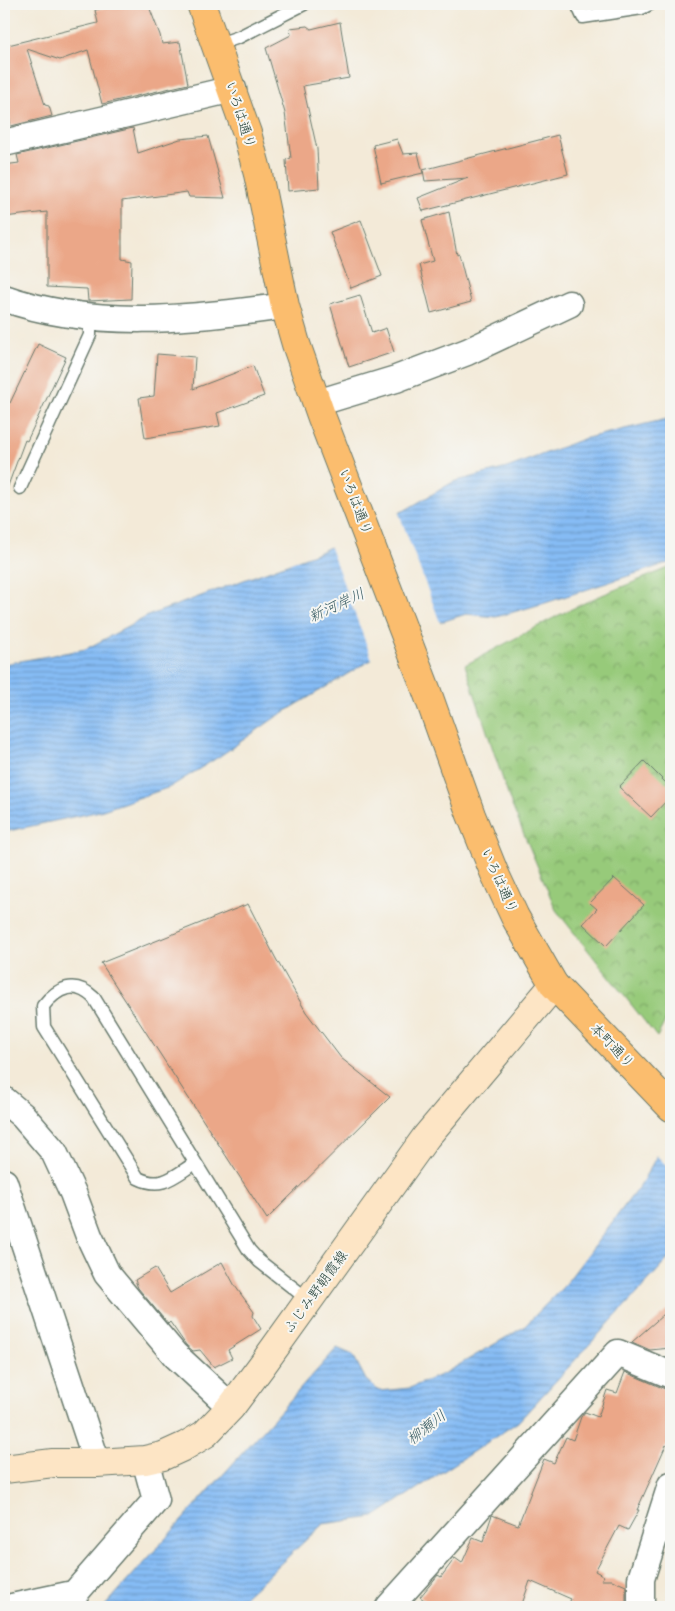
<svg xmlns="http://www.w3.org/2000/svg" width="675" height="1611" font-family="Kalam,'Klee One',sans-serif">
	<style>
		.park { fill: url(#park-crowns); stroke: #5b8457 }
		.water { fill: url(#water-rules); stroke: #527c94 }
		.pier { fill: #f3ead8 }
		.building { fill: #eba788 }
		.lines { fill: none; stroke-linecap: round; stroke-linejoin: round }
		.service-casing { stroke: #697a6d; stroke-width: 15 }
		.minor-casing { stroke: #697a6d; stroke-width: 29 }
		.secondary-casing { stroke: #697a6d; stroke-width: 30 }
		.primary-casing { stroke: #697a6d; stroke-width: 30 }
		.service { stroke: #fff; stroke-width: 12 }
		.minor { stroke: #fff; stroke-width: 26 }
		.secondary { stroke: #fde5c5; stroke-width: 28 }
		.primary { stroke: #fbbd6e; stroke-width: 28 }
		.labels { text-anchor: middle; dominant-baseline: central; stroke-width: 4; stroke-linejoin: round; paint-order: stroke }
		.street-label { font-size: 14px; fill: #1f3d34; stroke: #f6f6f2 }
		.water-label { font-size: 15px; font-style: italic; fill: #395d64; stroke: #f6f6f2 }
	</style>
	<defs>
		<pattern id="park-crowns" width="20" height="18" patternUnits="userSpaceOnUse" patternTransform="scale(1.25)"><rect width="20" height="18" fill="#97ca7a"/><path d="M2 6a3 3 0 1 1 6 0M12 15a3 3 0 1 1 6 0" fill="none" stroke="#7ba565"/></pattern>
		<pattern id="water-rules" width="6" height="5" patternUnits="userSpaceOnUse" patternTransform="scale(1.25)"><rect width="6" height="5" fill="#86bcf5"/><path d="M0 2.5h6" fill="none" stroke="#6d9ac7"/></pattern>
	</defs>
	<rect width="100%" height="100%" fill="#f6f6f2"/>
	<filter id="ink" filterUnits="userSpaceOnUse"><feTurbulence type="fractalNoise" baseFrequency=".02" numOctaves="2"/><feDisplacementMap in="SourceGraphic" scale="10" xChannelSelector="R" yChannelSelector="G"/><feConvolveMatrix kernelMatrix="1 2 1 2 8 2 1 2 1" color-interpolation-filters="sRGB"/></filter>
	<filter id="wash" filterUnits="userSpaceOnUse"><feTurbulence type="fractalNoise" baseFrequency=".0096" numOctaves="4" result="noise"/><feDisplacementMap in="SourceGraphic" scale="20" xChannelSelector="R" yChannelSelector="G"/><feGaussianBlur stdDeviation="1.12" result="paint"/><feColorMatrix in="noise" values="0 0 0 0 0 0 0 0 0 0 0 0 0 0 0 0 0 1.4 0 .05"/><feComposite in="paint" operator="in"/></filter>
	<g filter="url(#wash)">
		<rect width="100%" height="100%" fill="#f3ead8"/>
		<!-- park -->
		<path class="park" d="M 671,567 L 671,1010 L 657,1037 L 556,910 L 510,801 L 465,665 L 559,615 L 597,597 Z"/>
		<!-- water -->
		<path class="water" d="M 671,418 L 671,562 L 545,603 L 496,617 L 466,614 L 441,622 L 364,664 L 276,717 L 220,756 L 170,787 L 100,811 L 4,832 L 4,664 L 86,649 L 150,615 L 322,551 L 407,509 L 453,482 L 507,468 L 583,439 Z
			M 671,1131 L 671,1256 L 518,1422 L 374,1517 L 323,1524 L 234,1607 L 104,1607 L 337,1348 L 353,1355 L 366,1380 L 379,1391 L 410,1388 L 445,1373 L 524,1327 L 564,1286 L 641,1184 Z"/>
		<!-- pier -->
		<path class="pier" d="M 398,511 L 441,625 L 373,662 L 329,545 Z
			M 671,1129 L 671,1170 L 655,1154 Z"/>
		<g id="blocks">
			<!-- building -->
			<path class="building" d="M 118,4 L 148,4 L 160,35 L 162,44 L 180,42 L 188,84 L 102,104 L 88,50 L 60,60 L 27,49 L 45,105 L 49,106 L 52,116 L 11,126 L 4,94 L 4,46 L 98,23 L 95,10 Z
				M 340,22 L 349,78 L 303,86 L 317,149 L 319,188 L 288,191 L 286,160 L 291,158 L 285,113 L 266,48 L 291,35 L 290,28 L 307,26 L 311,29 Z
				M 133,128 L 138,153 L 180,139 L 208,136 L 225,198 L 189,197 L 187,192 L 122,201 L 122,259 L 132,261 L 131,299 L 88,301 L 87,289 L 47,287 L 47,212 L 4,217 L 4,165 L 19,163 L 17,155 Z
				M 558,135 L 568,174 L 423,211 L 418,198 L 468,178 L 425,181 L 423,170 Z
				M 397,139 L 403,154 L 418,153 L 423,173 L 381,183 L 373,145 Z
				M 449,212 L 457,255 L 459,254 L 471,302 L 431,313 L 419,265 L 433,261 L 422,220 Z
				M 361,220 L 382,276 L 351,288 L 330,232 Z
				M 360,295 L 372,333 L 386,328 L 394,352 L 349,367 L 330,304 Z
				M 38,344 L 66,357 L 27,441 L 25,440 L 6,491 L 4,490 L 4,401 L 10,403 Z
				M 157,354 L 195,357 L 193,389 L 253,366 L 264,396 L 217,413 L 220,426 L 145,438 L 139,398 L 154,396 Z
				M 644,761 L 671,788 L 671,796 L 651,817 L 619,787 Z
				M 614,878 L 644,905 L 606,946 L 583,924 L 597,909 L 590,903 Z
				M 248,904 L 275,957 L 306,1012 L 341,1058 L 390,1097 L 267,1219 L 101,963 Z
				M 222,1262 L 235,1286 L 254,1312 L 253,1316 L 261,1329 L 228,1350 L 232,1358 L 214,1367 L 200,1350 L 193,1351 L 186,1345 L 170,1322 L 168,1324 L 138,1288 L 135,1280 L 155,1268 L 170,1293 Z
				M 671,1308 L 671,1348 L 650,1350 L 632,1342 Z
				M 625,1372 L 665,1389 L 671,1390 L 671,1448 L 666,1445 L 637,1510 L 639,1510 L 628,1530 L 619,1526 L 595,1571 L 604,1576 L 601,1580 L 612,1580 L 626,1586 L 626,1607 L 567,1607 L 571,1599 L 530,1581 L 521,1607 L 434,1607 L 420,1597 L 438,1575 L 441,1577 L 455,1558 L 462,1563 L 473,1538 L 483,1542 L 492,1515 L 518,1525 L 544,1459 L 554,1463 L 566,1437 L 573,1440 L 581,1417 L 585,1412 L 598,1417 L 607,1390 L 617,1393 Z"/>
		</g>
	</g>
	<g filter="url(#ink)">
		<use href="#blocks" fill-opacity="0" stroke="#697a6d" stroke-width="1"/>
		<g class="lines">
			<!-- service casing -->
			<g class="service-casing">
				<path id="service" d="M 577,4 L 583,17 L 642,8 L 650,4
					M 216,45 L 239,37 L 304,4
					M 20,488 L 90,335 L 90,317
					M 195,1163 C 174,1176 162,1190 138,1178 L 44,1027 L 43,1006 C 58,987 75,980 94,998 L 249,1250 L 259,1261 L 310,1301"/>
			</g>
			<!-- minor casing -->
			<g class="minor-casing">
				<path id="minor" d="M 4,143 L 233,89
					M 4,298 C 93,330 193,319 285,306
					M 317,403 L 396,379 L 467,352 L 569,304
					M 4,1100 L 23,1116 L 54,1152 L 73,1193 L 89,1236 L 107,1274 L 175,1355 L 231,1407
					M 4,1182 L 97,1463
					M 12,1607 L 73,1594
					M 63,1607 L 156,1500 L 145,1460
					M 389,1607 L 618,1353 L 671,1375
					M 641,1607 L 641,1579 L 671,1485"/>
			</g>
			<!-- secondary casing -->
			<g class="secondary-casing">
				<path id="secondary" d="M 4,1469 L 53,1463 L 97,1463 L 145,1460 L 163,1456 L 185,1446 L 205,1434 L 231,1407 L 263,1364 L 426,1137 L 554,985"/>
			</g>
			<!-- primary casing -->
			<g class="primary-casing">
				<path id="primary" d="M 201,4 L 247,133 L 258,174 L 285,306 L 296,344 L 322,418 L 426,689 L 471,815 L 494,872 L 515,917 L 554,985 L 671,1107"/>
			</g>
			<!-- service -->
			<use href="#service" class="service"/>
			<!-- minor -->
			<use href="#minor" class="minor"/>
			<!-- secondary -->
			<use href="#secondary" class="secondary"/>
			<!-- primary -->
			<use href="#primary" class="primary"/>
		</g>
	</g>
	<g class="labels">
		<!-- street labels -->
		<g class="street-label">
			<text transform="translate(240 115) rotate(72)">いろは通り</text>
			<text transform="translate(355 502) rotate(69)">いろは通り</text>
			<text transform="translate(499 881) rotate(66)">いろは通り</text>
			<text transform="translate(612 1046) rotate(46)">本町通り</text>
			<text transform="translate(316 1292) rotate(-54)">ふじみ野朝霞線</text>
		</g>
		<!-- water labels -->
		<g class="water-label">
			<text transform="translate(337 606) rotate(-25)">新河岸川</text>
			<text transform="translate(427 1428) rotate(-38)">柳瀬川</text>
		</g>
	</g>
	<!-- margin -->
	<rect width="675" height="1611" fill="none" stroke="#f6f6f2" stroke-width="20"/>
</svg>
